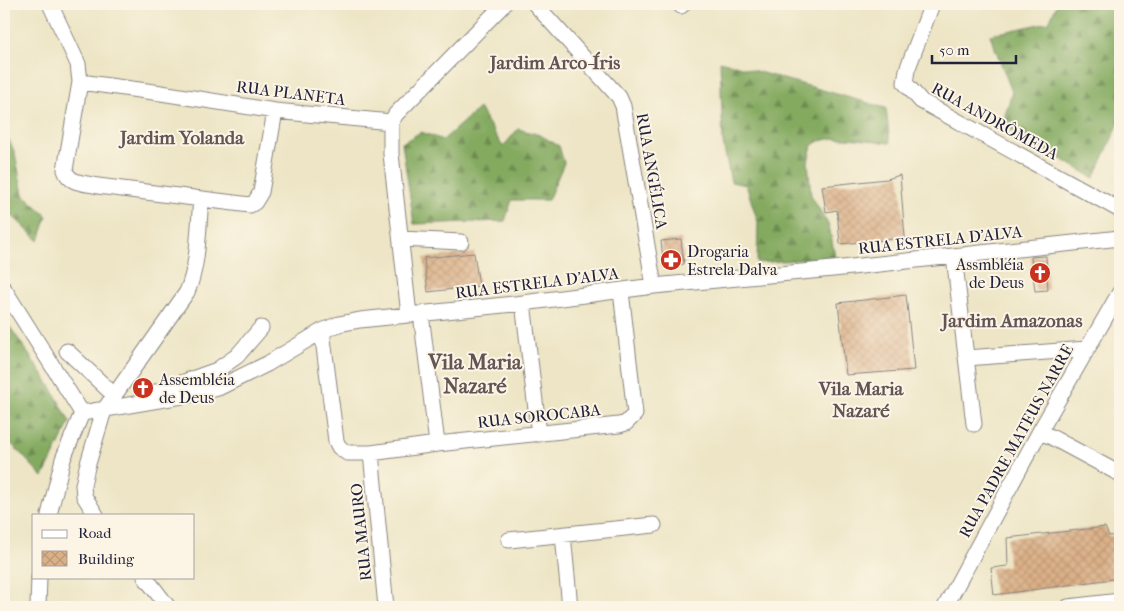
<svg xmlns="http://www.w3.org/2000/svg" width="1124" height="611" font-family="'IM FELL French Canon',serif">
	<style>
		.forest { fill: url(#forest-firs); stroke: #53664e }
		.building { fill: url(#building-cross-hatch) }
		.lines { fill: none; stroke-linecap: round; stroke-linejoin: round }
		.minor-casing { stroke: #888480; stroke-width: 17 }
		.minor { stroke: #fff; stroke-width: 15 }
		.labels { text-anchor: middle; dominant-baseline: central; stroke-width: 4; stroke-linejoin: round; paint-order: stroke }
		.street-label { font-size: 16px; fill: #22223b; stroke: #fcf5e5 }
		.poi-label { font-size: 16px; fill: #22223b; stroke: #fcf5e5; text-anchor: start }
		.quarter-label { font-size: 19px; font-weight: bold; fill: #635456; stroke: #fcf5e5 }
		.district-label { font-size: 21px; font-weight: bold; fill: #635456; stroke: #fcf5e5 }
	</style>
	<defs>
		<pattern id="forest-firs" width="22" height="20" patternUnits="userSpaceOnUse" patternTransform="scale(1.25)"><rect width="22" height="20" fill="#84aa60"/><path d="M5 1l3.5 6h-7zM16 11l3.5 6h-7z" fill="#6c8a50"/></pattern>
		<pattern id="building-cross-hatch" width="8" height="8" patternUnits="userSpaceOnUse" patternTransform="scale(1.25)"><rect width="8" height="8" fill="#dbb087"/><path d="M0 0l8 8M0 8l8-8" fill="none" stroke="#bc9775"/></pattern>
	</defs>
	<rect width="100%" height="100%" fill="#fcf5e5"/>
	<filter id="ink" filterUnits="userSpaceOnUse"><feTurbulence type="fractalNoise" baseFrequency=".02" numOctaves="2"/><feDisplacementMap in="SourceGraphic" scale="10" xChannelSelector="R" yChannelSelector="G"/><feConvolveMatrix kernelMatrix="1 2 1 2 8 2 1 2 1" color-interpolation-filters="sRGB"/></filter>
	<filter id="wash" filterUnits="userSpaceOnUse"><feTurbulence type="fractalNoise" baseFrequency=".0096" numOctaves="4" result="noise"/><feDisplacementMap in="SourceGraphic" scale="20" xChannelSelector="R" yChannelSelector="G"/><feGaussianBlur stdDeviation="1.12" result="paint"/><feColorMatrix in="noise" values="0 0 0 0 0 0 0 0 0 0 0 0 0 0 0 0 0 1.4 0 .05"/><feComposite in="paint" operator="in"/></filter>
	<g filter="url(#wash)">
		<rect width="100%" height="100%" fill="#ede5c5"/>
		<!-- forest -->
		<path class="forest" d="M 1057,4 L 1109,4 L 1120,16 L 1120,123 L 1119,123 L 1094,178 L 1002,125 L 1012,92 L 990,35 L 1049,22 Z
			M 720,61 L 886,108 L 890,143 C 867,141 832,132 812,145 L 808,162 L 811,195 L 829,226 L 835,257 L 757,263 L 758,222 L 746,185 L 731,182 L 723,143 Z
			M 479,108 L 503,147 L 518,129 L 540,135 L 559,146 L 564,163 L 548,200 L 512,200 L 505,221 L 414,224 L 402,143 L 421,132 L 443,140 Z
			M 4,129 L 15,153 L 23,194 L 47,216 L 39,241 L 4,208 Z
			M 4,318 L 51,387 L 70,422 L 43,477 L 4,436 L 4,428 L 9,411 L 4,402 Z"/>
		<g id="blocks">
			<!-- building -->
			<path class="building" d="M 900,175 L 905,238 L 840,244 L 837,210 L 826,212 L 822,186 L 887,179 Z
				M 681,239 L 684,264 L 664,267 L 661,241 Z
				M 474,253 L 479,286 L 428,292 L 424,258 Z
				M 1046,256 L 1048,290 L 1035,291 L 1031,257 Z
				M 906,295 L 914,370 L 846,375 L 838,303 Z
				M 1105,527 L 1109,536 L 1120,535 L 1120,578 L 994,595 L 991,568 L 1008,566 L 1007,538 Z"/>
		</g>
	</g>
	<g filter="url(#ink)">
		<use href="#blocks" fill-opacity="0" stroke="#888480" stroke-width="1"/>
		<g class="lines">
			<!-- minor casing -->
			<g class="minor-casing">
				<path id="minor" d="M 50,4 L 78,64 L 80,82 L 161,93 L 275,111 L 391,122 L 391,154 L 409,315
					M 535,4 L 619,97 L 623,106 L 654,286
					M 932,4 L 907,70 L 905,83 L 921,101 L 1120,210
					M 681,6 L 683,4
					M 80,82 L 65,170 C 69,184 85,183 98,186 L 250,205 L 255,202 L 261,192 L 275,111
					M 391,122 L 396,114 L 504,4
					M 401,239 L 461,242
					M 954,256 L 974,424
					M 4,289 L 82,413
					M 523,303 L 539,434
					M 421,314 L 437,444
					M 322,331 L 336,441 L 339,447 L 347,453 L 371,453 L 437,444 L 619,425 L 626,423 L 635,414 L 621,291
					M 67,351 L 114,395
					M 966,358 L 1087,349
					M 145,396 L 217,370 L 237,356 L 261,328
					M 1040,431 L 1120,474
					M 371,453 L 386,607
					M 49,515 L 63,459 L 82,413 L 194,394 L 218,388 L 267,364 L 322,331 L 339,324 L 360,320 L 523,303 L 654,286 L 833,269 L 1120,238
					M 96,515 L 84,496 L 83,485 L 87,467 L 104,410 L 187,292 C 199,264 198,229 201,200
					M 563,535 L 570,607
					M 509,540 L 654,525
					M 145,577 L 168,607
					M 38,607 L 39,577
					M 945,607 L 1040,431 L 1120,292
					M 1068,607 L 1120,601"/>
			</g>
			<!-- minor -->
			<use href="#minor" class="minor"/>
		</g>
	</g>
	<!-- icons -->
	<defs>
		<g id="pharmacy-disc" transform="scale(1.125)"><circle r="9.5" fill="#c8321e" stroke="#fcf5e5"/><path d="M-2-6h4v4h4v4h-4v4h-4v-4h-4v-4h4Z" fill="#fff"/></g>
		<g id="church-disc" transform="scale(1.125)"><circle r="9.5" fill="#c8321e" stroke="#fcf5e5"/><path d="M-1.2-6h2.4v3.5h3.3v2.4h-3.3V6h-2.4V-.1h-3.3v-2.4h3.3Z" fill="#fff"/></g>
	</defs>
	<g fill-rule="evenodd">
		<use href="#pharmacy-disc" x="671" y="260"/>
		<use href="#church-disc" x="1040" y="273"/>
		<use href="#church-disc" x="143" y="388"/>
	</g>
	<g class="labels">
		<!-- street labels -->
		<g class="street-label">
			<text transform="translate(291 93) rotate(7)">RUA PLANETA</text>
			<text transform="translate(995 121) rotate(29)">RUA ANDRÔMEDA</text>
			<text transform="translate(652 171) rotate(80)">RUA ANGÉLICA</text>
			<text transform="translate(940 240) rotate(-6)">RUA ESTRELA D'ALVA</text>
			<text transform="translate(537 283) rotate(-7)">RUA ESTRELA D'ALVA</text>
			<text transform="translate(539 416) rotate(-6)">RUA SOROCABA</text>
			<text transform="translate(1016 441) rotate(-61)">RUA PADRE MATEUS NARRE</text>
			<text transform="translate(361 532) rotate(-96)">RUA MAURO</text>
		</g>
		<!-- poi labels -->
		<g class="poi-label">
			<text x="687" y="251">Drogaria<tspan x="687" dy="18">Estrela Dalva</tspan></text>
			<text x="1024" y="264" text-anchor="end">Assmbléia<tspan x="1024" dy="18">de Deus</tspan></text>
			<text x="159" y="379">Assembléia<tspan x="159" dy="18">de Deus</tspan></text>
		</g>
		<!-- quarter labels -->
		<g class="quarter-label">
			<text x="555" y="63">Jardim Arco-Íris</text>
			<text x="182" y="138">Jardim Yolanda</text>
			<text x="1012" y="321">Jardim Amazonas</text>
			<text x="861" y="389">Vila Maria<tspan x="861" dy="22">Nazaré</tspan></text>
		</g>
		<!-- district labels -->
		<g class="district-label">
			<text x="475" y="362">Vila Maria<tspan x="475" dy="24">Nazaré</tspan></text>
		</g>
	</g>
	<!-- margin -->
	<rect width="1124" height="611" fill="none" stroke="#fcf5e5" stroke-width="20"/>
	<!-- legend -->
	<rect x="32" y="514" width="162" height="65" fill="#fcf5e5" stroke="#a5a1a1"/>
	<rect x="42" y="530" width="25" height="8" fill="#ffffff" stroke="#a5a1a1"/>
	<text x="78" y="538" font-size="15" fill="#22223b">Road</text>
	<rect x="42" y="551" width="25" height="15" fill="url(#building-cross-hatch)" stroke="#a5a1a1"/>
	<text x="78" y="564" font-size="15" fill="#22223b">Building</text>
	<!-- scale -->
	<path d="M932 55v8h84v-8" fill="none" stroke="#22223b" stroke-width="2.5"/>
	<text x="939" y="55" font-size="15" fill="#22223b" stroke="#fcf5e5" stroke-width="4" paint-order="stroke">50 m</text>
</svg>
